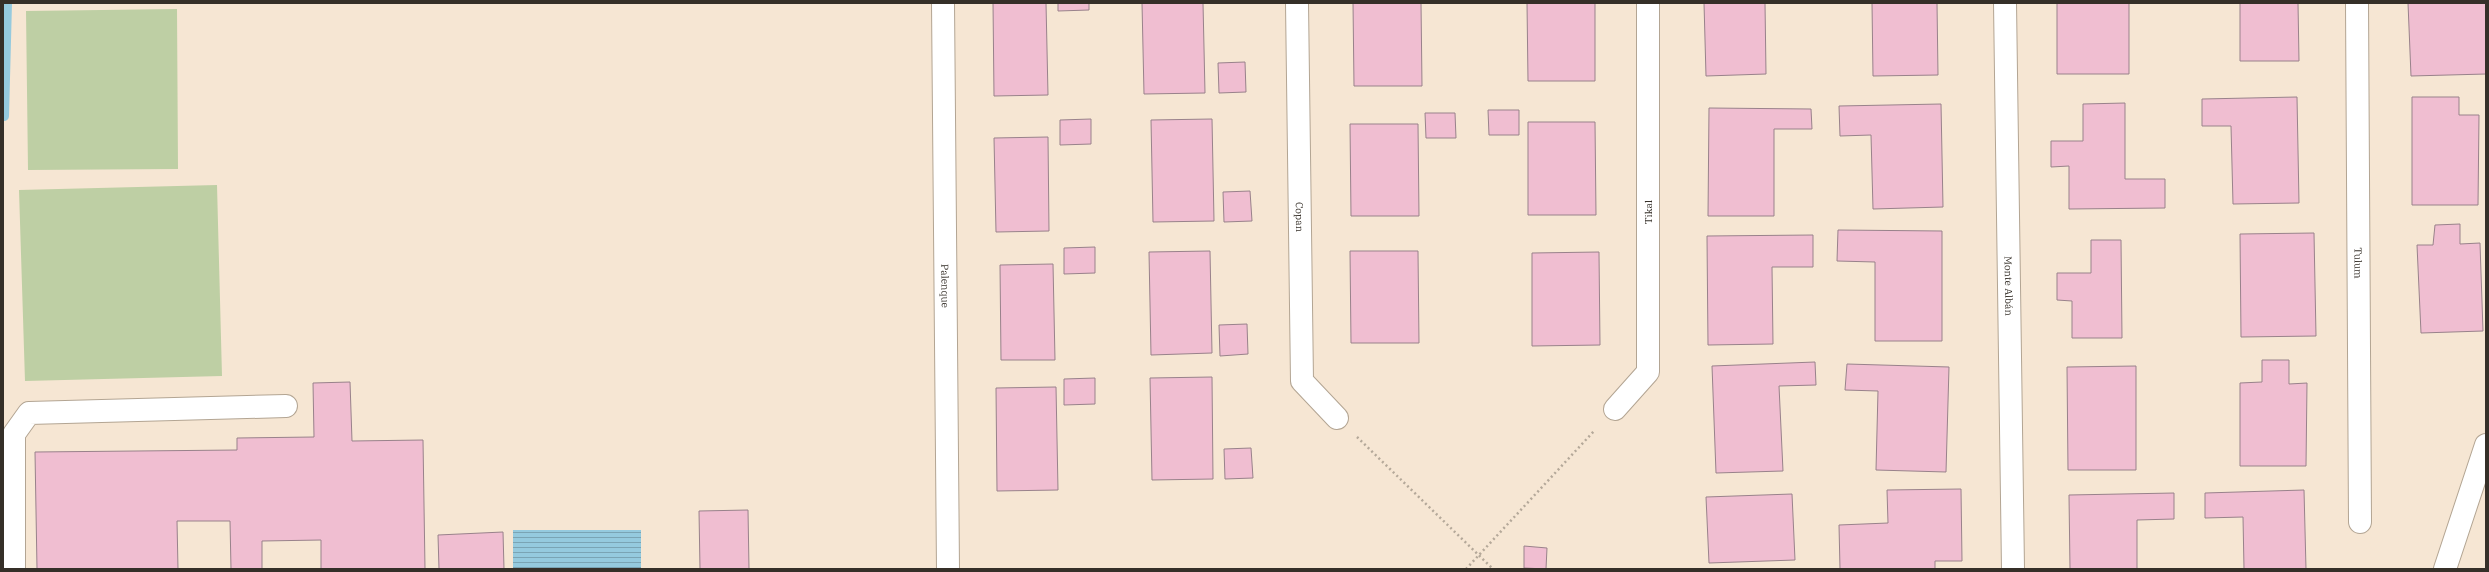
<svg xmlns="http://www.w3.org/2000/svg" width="2489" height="572" font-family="'IBM Plex Serif',serif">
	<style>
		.pitch { fill: #becfa4 }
		.water { fill: url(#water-rules) }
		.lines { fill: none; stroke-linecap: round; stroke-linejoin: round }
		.stream { stroke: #95cade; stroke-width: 10 }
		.building { fill: #f0bed1; stroke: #99828b }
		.minor-casing { stroke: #b3a593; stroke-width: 24 }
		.major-casing { stroke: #b3a593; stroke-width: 24 }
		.path { stroke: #b4a899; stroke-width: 2.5; stroke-dasharray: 2 3; stroke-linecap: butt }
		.minor { stroke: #fff; stroke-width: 22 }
		.major { stroke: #fff; stroke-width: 22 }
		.labels { text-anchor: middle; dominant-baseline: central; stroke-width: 3.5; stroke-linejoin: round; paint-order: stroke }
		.street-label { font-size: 10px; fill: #352f28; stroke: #fff }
	</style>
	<defs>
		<pattern id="water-rules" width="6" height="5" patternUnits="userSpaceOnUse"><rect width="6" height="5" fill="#95cade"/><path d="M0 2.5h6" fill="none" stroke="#7aa4b4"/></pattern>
	</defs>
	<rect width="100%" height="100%" fill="#f6e6d3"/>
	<!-- pitch -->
	<path class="pitch" d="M 177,9 L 178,169 L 28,170 L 26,11 Z
		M 217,185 L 222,376 L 25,381 L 19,190 Z"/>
	<!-- water -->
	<path class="water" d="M 513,530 L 641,530 L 641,569 L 513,569 Z"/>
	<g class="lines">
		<!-- stream -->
		<path class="stream" d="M 4,116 L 7,3"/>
	</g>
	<!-- building -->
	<path class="building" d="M 993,3 L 1046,3 L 1048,95 L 994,96 Z
		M 1058,3 L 1089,3 L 1089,10 L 1058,11 Z
		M 1142,3 L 1203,3 L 1205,93 L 1144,94 Z
		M 1353,3 L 1421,3 L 1422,86 L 1354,86 Z
		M 1527,3 L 1595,3 L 1595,81 L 1528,81 Z
		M 1704,3 L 1765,3 L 1766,74 L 1706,76 Z
		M 1840,3 L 1937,3 L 1938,75 L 1873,76 L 1872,3 Z
		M 2057,3 L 2129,3 L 2129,74 L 2057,74 Z
		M 2240,3 L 2298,3 L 2299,61 L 2240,61 Z
		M 2408,3 L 2486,3 L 2486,74 L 2411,76 Z
		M 1245,62 L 1246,92 L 1219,93 L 1218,63 Z
		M 2297,97 L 2299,203 L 2233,204 L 2231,126 L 2202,126 L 2202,99 Z
		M 2412,97 L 2459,97 L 2459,115 L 2479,115 L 2478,205 L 2412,205 Z
		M 2125,103 L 2125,179 L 2165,179 L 2165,208 L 2069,209 L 2069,166 L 2051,167 L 2051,141 L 2083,141 L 2083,104 Z
		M 1941,104 L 1943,207 L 1873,209 L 1871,135 L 1840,136 L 1839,106 Z
		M 1709,108 L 1811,109 L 1812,129 L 1774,129 L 1774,216 L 1708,216 Z
		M 1488,110 L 1519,110 L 1519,135 L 1489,135 Z
		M 1425,113 L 1455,113 L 1456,138 L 1426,138 Z
		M 1091,119 L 1091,144 L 1060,145 L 1060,120 Z
		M 1212,119 L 1214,221 L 1153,222 L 1151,120 Z
		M 1528,122 L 1595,122 L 1596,215 L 1528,215 Z
		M 1350,124 L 1418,124 L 1419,216 L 1351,216 Z
		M 1048,137 L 1049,231 L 996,232 L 994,138 Z
		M 1250,191 L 1252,221 L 1224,222 L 1223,192 Z
		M 2460,224 L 2460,244 L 2480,243 L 2483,331 L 2421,333 L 2417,245 L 2433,245 L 2435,225 Z
		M 1838,230 L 1942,231 L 1942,341 L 1875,341 L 1875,262 L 1837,261 Z
		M 2314,233 L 2316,336 L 2241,337 L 2240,234 Z
		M 1813,235 L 1813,267 L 1772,267 L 1773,344 L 1708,345 L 1707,236 Z
		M 2091,240 L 2121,240 L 2122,338 L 2072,338 L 2072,301 L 2057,300 L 2057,273 L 2091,273 Z
		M 1095,247 L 1095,273 L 1064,274 L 1064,248 Z
		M 1210,251 L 1212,353 L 1151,355 L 1149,252 Z
		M 1350,251 L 1418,251 L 1419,343 L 1351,343 Z
		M 1599,252 L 1600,345 L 1532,346 L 1532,253 Z
		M 1053,264 L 1055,360 L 1001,360 L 1000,265 Z
		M 1247,324 L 1248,354 L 1220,356 L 1219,325 Z
		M 2262,360 L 2289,360 L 2289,384 L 2307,383 L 2306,466 L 2240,466 L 2240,383 L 2262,382 Z
		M 1815,362 L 1816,385 L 1779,386 L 1783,471 L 1716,473 L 1712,366 Z
		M 1847,364 L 1949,367 L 1946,472 L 1876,470 L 1878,391 L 1845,390 Z
		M 2136,366 L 2136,470 L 2068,470 L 2067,367 Z
		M 1212,377 L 1213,479 L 1152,480 L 1150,378 Z
		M 1095,378 L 1095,404 L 1064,405 L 1064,379 Z
		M 350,382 L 352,441 L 423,440 L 425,569 L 321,569 L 321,540 L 262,541 L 262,569 L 231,569 L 230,521 L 177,521 L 178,569 L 37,569 L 35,452 L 237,450 L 237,438 L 314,437 L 313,383 Z
		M 1056,387 L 1058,490 L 997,491 L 996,388 Z
		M 1251,448 L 1253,478 L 1225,479 L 1224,449 Z
		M 1961,489 L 1962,561 L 1935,561 L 1935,569 L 1840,569 L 1839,525 L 1888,523 L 1887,490 Z
		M 2304,490 L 2306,569 L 2244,569 L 2243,517 L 2205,518 L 2205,493 Z
		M 2174,493 L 2174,519 L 2137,520 L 2137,569 L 2070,569 L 2069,495 Z
		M 1792,494 L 1795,560 L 1709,563 L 1706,497 Z
		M 748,510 L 749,569 L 700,569 L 699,511 Z
		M 503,532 L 504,569 L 439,569 L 438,535 Z
		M 1524,546 L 1547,548 L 1546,569 L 1524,568 Z"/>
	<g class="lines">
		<!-- minor casing -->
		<g class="minor-casing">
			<g id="minor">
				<path id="s1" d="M 943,3 L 948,569"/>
				<path id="s2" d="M 1297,3 L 1302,381 L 1337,418"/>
				<path id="s3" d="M 2005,3 L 2013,569"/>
				<path id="s4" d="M 2357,3 L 2360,522"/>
				<path d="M 1615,409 L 1648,372 L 1648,3"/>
				<path d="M 14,569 L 14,434 L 29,413 L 286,406"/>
			</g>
		</g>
		<!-- major casing -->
		<g class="major-casing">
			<path id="major" d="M 2445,569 L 2486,445"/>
		</g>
		<!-- path -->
		<path class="path" d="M 1357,437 L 1493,569
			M 1466,569 L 1595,430"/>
		<!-- minor -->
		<use href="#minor" class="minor"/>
		<!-- major -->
		<use href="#major" class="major"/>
	</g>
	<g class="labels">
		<!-- street labels -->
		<g class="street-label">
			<text transform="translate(1648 212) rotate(-90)">Tikal</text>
			<text stroke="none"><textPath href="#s2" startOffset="214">Copan</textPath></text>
			<text stroke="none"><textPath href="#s4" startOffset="260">Tulum</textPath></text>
			<text stroke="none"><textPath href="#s1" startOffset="283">Palenque</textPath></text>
			<text stroke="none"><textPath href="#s3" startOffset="283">Monte Albán</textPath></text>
		</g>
	</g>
	<!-- border -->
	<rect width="2489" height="572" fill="none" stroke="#352f28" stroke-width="8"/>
</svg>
